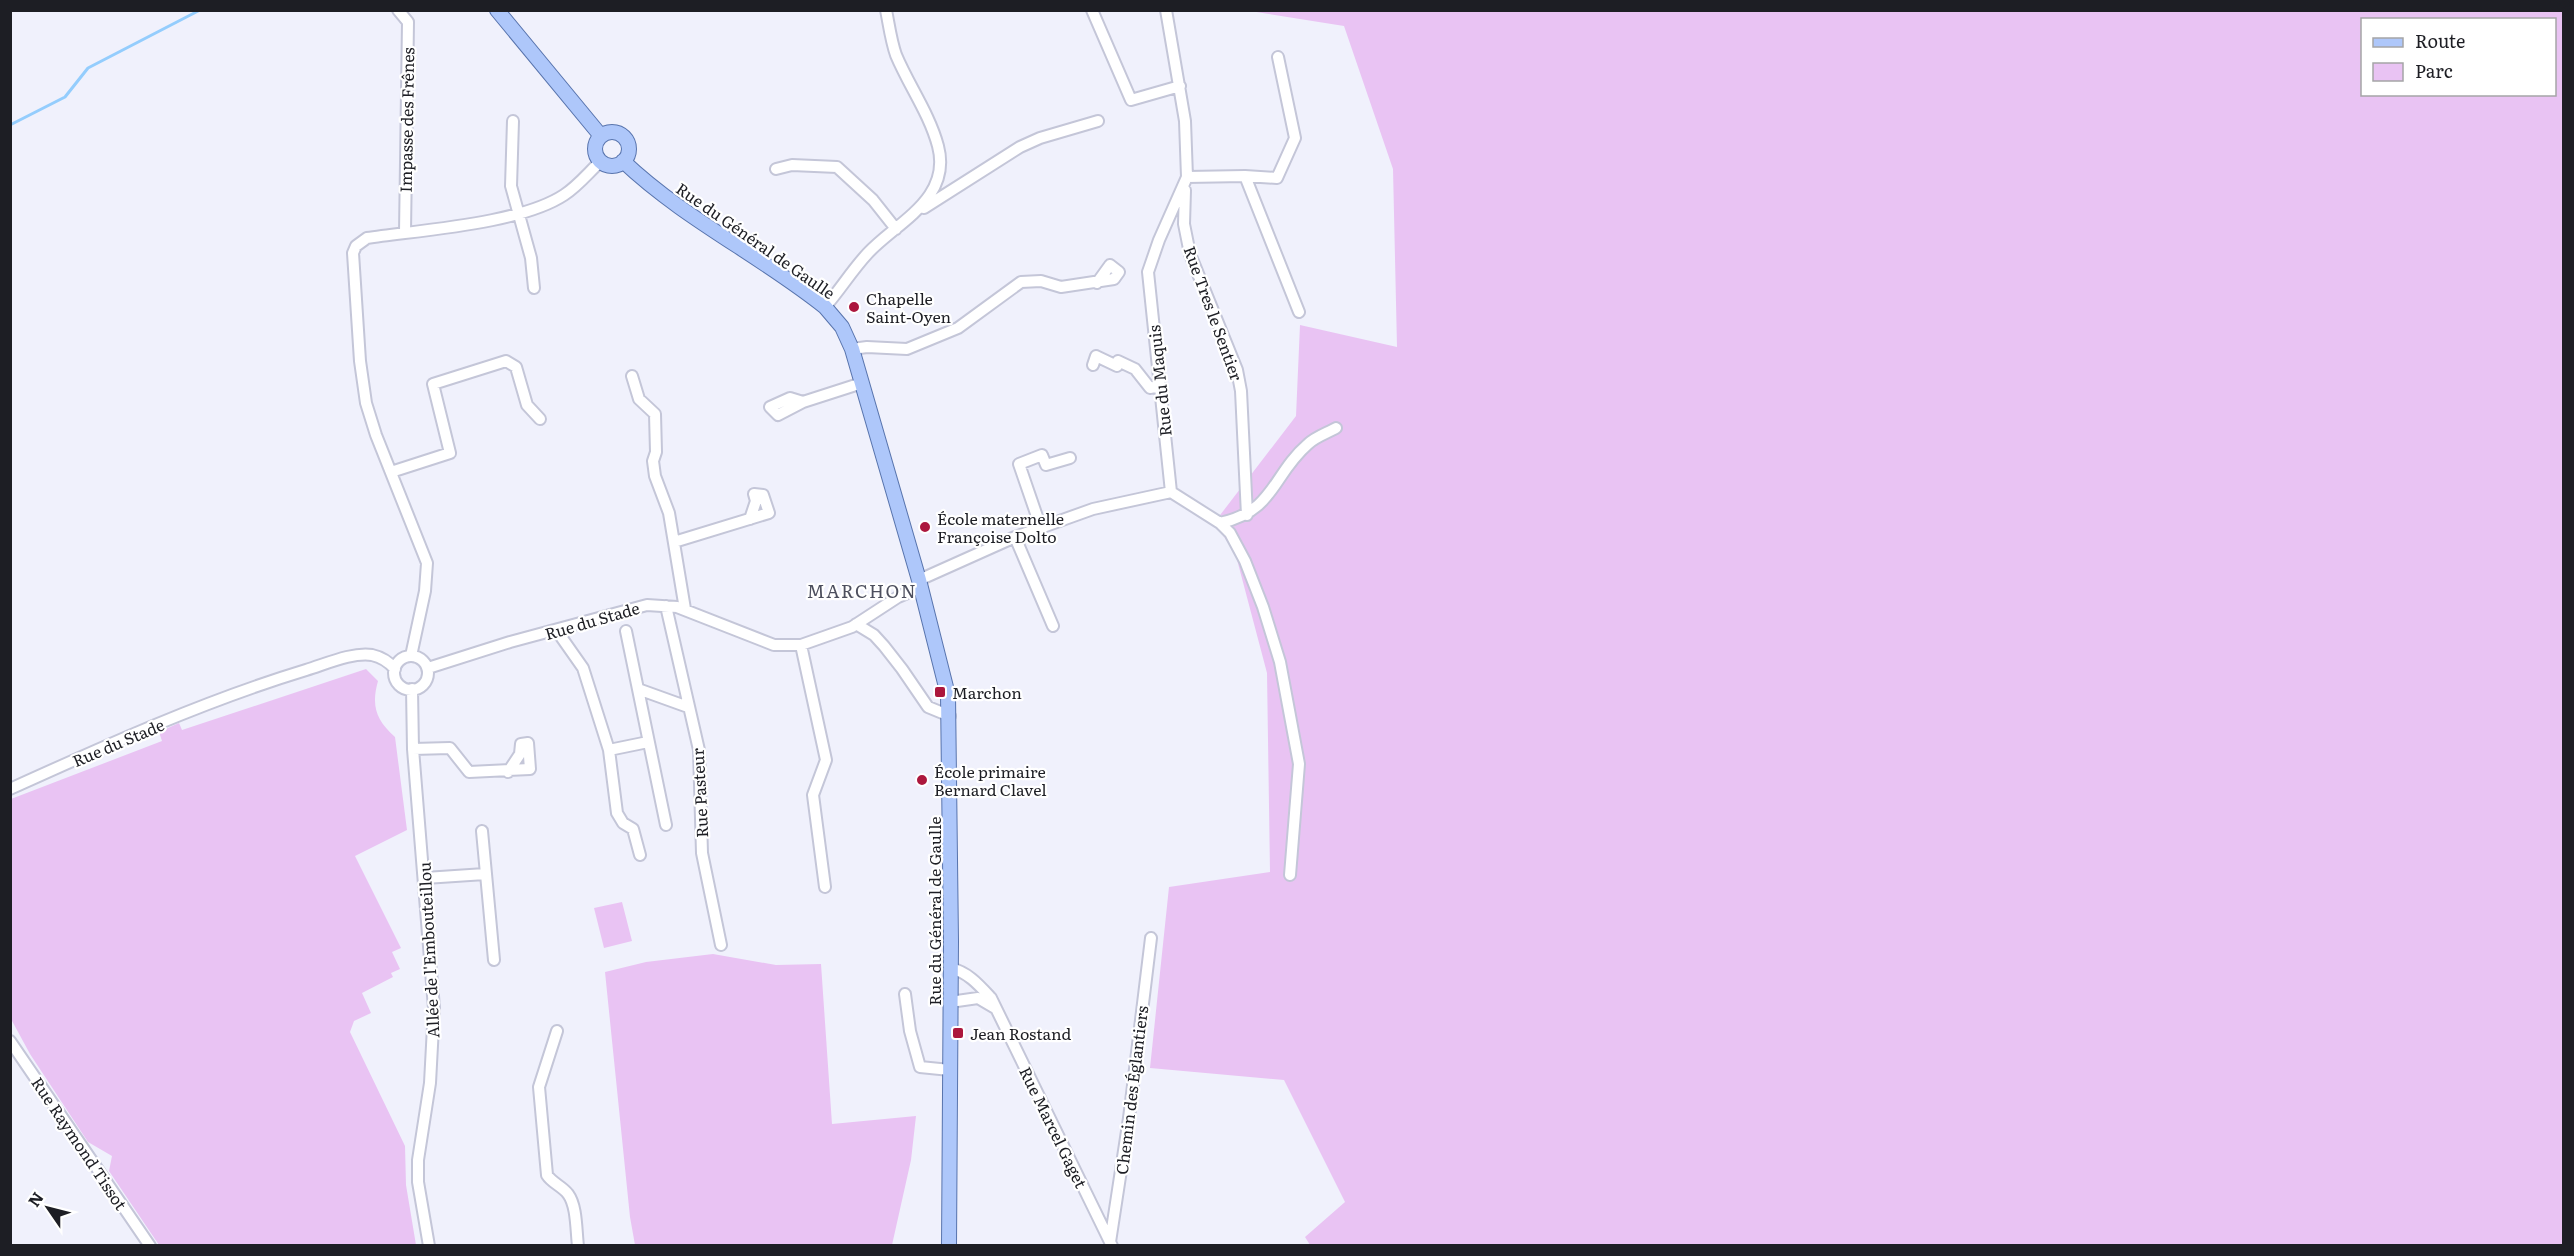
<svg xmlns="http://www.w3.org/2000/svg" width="2574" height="1256" font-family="Literata,serif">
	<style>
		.green { fill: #e9c3f3; fill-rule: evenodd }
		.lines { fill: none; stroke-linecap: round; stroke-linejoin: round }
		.stream { stroke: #94cdfd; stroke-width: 3 }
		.minor-casing { stroke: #c4c6d8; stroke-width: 14 }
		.major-casing { stroke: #5874ad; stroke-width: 16 }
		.minor { stroke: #fff; stroke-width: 10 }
		.major { stroke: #aec7fa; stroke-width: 14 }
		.poi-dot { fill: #ac173d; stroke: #fff; stroke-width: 2 }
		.labels { text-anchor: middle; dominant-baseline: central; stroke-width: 4.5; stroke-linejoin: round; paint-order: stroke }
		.street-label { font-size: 16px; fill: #1d1e24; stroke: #fff }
		.poi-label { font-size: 16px; fill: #1d1e24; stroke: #fff; text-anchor: start }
		.neighbourhood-label { font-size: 18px; letter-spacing: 1.5px; fill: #4d4f5e; stroke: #fff }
	</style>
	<rect width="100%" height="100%" fill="#f0f1fc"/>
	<!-- green -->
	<path class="green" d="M 1250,11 L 2563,11 L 2563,1245 L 1310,1245 L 1305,1237 L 1345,1202 L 1284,1080 L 1150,1068 L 1169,887 L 1270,872 L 1267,673 L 1235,552 L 1214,523 L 1296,416 L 1300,325 L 1397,347 L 1393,169 L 1344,26 ZM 2362,20 L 2554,20 L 2554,94 L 2362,94 Z
		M 366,669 L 378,681 C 371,706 376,720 395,737 L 407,830 L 355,856 L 401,948 L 392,952 L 400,969 L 391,973 L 393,977 L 362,993 L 371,1013 L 354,1021 L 350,1032 L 405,1146 L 406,1185 L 416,1245 L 159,1245 L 109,1171 L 112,1156 L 88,1142 L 30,1054 L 11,1019 L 11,799 L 162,741 L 159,732 L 179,723 L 182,730 Z
		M 622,902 L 632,941 L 604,948 L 594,908 Z
		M 713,954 L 776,965 L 821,964 L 832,1124 L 916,1116 L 911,1160 L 892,1245 L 635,1245 L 630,1217 L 605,972 L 646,962 Z"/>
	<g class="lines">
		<!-- stream -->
		<path class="stream" d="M 10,125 L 65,97 L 88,68 L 200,10"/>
		<!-- minor casing -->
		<g class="minor-casing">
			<path id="minor" d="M 398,10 L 408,22 L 405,232
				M 1092,10 L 1131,100 L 1180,86
				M 513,121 L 511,186 L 531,258 L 534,288
				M 776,169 L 792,165 L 837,167 L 873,200 L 896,229
				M 1245,176 L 1277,178 L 1295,138 L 1278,57
				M 1187,177 L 1245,176 L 1299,312
				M 1185,190 L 1184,224 L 1190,254 L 1237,370 L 1241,391 L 1247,515
				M 924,208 L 1020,147 L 1040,138 L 1098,121
				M 825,307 C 840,290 852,270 868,253 C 897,222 952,199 938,146 C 929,113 909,86 896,55 C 891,41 889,25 886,10
				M 852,349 L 867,347 L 907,349 L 958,328 L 1021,282 L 1041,281 L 1061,287 L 1114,279 L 1119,272 L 1110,265 L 1097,283
				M 1093,365 L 1096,356 L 1117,366 L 1118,361 L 1135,369 L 1150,388 L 1159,386
				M 632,376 L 639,399 L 655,414 L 656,452 L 653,461 L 655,476 L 669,513 L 685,609
				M 803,402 L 790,398 L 770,407 L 778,415 L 803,402 L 862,383
				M 391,472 L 450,453 L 433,384 L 506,361 L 516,367 L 527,405 L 540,419
				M 1171,492 L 1220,523 L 1230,533 L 1245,561 L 1263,607 L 1280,662 L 1299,764 L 1290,875
				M 1220,523 C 1275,511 1272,475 1308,444 C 1315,437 1327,433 1336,428
				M 1041,528 L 1019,464 L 1042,455 L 1046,465 L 1070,458
				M 1015,537 L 1053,626
				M 674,542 L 769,513 L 763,495 L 754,494 L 756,501 L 750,519
				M 919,580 L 1015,537 L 1093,509 L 1171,492 L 1148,272 L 1159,240 L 1187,177 L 1185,121 L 1166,10
				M 666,606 L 699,750 L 702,853 L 721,945
				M 856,624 L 874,635 L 884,646 L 902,669 L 928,707 L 950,716
				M 557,631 L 583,668 L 609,750 L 617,813 L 623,823 L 633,829 L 640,855
				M 626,631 L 666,825
				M 801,645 L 826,760 L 813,795 L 825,887
				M 411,656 L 425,591 L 427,563 L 376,435 L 366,403 L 360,361 L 353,253 L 356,246 L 367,238 C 420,230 520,224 564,195 C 578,186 589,172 601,161
				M394 673a17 17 0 1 1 34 0a17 17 0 1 1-34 0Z
				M 428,668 L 510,642 L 647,605 L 677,607 L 774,645 L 801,645 L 852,627 L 898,597 L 921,587
				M 412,689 L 413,749 L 434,1008 L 430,1083 L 418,1160 L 418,1182 L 429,1246
				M 638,689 L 688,707
				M 413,749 L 450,748 L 469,772 L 530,769 L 528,743 L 521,744 L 520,754 L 508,772
				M 609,750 L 648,742
				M 10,789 C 107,745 204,701 306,670 C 326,664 352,652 372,655 C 381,657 389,662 395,669
				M 482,831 L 494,960
				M 425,878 L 485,874
				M 950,968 C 968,972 979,985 991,998 L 1112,1246
				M 905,994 L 910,1031 L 920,1067 L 950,1070
				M 950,1002 L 978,998 L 995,1008
				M 557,1031 L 539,1087 L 547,1175 C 552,1183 562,1186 568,1194 C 577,1206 576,1230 578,1246
				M 10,1041 L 150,1246
				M 1110,1242 L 1129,1118 L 1151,938"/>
		</g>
		<!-- major casing -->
		<g class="major-casing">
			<path id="major" d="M 497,10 L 601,136
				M595 149a17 17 0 1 1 34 0a17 17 0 1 1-34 0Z
				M 623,161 C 684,219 760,255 825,307 L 842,327 L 852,349 L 919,580 L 948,695 L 951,941 L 949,1246"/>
		</g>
		<!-- minor -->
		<use href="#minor" class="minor"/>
		<!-- major -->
		<use href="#major" class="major"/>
	</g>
	<!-- markers -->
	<g class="poi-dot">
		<circle cx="854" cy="307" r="6"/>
		<circle cx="925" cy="527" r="6"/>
		<rect x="934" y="686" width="12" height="12" rx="3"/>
		<circle cx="922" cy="780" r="6"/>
		<rect x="952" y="1027" width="12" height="12" rx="3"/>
	</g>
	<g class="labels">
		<!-- street labels -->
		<g class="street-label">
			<text transform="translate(406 120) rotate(-89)">Impasse des Frênes</text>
			<text transform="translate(756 240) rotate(35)">Rue du Général de Gaulle</text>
			<text transform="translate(1214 313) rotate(70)">Rue Tres le Sentier</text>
			<text transform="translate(1159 381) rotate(-96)">Rue du Maquis</text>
			<text transform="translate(592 620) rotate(-16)">Rue du Stade</text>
			<text transform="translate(118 742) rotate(-23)">Rue du Stade</text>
			<text transform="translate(699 793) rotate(-93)">Rue Pasteur</text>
			<text transform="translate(934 911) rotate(-90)">Rue du Général de Gaulle</text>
			<text transform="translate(428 950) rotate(-93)">Allée de l'Embouteillou</text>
			<text transform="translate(1131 1090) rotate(-83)">Chemin des Églantiers</text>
			<text transform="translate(1054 1127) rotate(64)">Rue Marcel Gaget</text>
			<text transform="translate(80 1143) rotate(56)">Rue Raymond Tissot</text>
		</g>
		<!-- poi labels -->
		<g class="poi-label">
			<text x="866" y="298">Chapelle<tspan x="866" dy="18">Saint-Oyen</tspan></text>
			<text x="937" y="518">École maternelle<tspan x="937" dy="18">Françoise Dolto</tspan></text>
			<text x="952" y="692">Marchon</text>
			<text x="934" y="771">École primaire<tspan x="934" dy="18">Bernard Clavel</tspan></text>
			<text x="970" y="1033">Jean Rostand</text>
		</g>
		<!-- neighbourhood labels -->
		<g class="neighbourhood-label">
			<text x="862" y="590">MARCHON</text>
		</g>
	</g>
	<!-- border -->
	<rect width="2574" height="1256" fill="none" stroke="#1d1e24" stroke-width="24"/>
	<!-- legend -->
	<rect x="2361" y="18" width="195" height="78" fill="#ffffff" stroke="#a5a5a7" stroke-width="1.5"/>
	<rect x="2373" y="38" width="30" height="9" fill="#aec7fa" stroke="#a5a5a7" stroke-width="1.5"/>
	<text x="2415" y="48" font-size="18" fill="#1d1e24">Route</text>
	<rect x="2373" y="63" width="30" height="18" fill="#e9c3f3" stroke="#a5a5a7" stroke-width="1.5"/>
	<text x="2415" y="78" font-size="18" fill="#1d1e24">Parc</text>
	<!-- north arrow -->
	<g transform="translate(48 1208) rotate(305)" stroke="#ffffff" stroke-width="4.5" paint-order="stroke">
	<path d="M0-4.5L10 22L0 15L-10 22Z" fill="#1d1e24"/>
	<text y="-9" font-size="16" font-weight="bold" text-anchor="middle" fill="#1d1e24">N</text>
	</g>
</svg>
